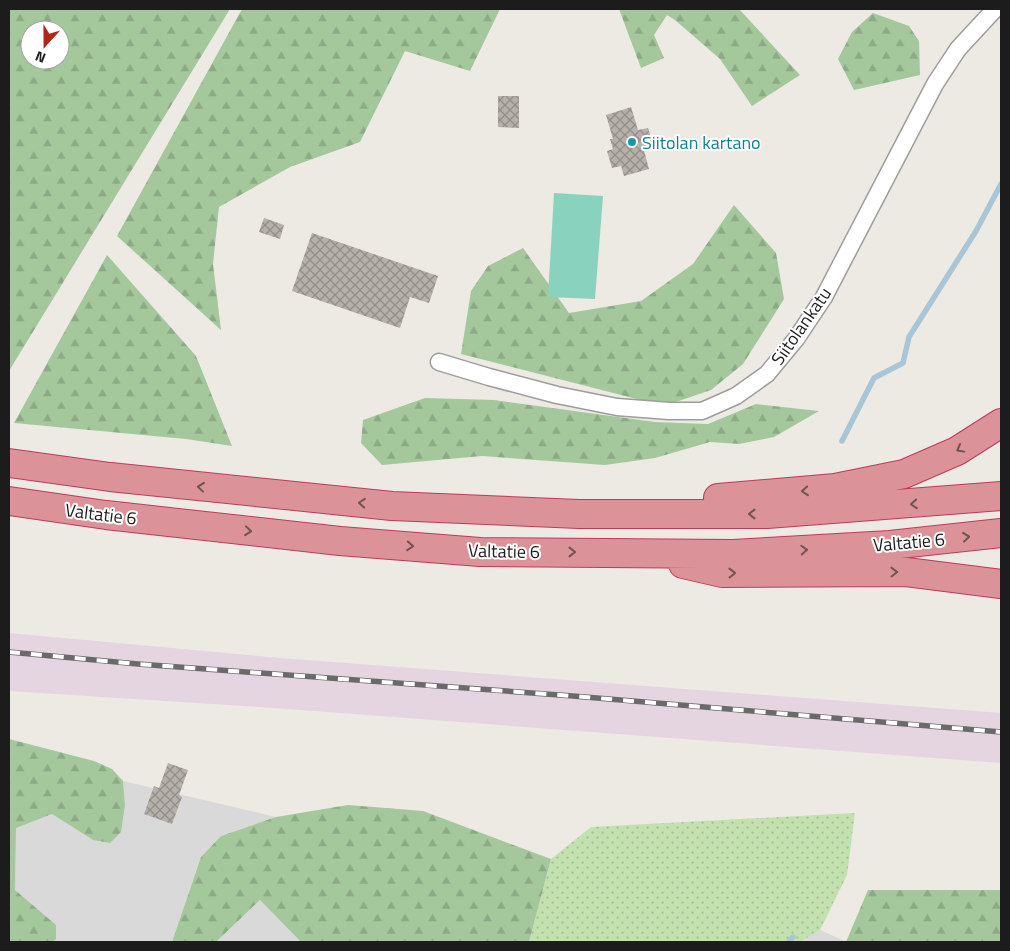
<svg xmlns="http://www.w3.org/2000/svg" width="1010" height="951" font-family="'Titillium Web',sans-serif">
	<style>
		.residential { fill: #dad9d9 }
		.railway { fill: #e4d5e0 }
		.grass { fill: url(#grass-dots) }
		.forest { fill: url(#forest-firs); fill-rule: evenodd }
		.pitch { fill: #89d3be }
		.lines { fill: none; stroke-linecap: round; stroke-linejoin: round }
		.stream { stroke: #a8c6d5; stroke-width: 5.5 }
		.building { fill: url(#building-cross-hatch) }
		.street-casing { stroke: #9d9d9d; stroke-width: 19 }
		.highway-casing { stroke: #c23859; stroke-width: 30 }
		.street { stroke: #fff; stroke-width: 16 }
		.highway { stroke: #db9399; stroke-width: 28 }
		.rail-casing { stroke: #6a6a6a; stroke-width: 5.5 }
		.rail { stroke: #fff; stroke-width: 4; stroke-dasharray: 11; stroke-linecap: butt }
		.oneway { stroke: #725254 }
		.culture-dot { fill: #0f9aa8; stroke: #fff; stroke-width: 2 }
		.labels { text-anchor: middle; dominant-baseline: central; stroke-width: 4; stroke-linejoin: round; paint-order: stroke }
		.culture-label { font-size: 18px; fill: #0d838f; stroke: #fff; text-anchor: start }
		.street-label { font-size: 18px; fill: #1c1c1c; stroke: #fff }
	</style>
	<defs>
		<pattern id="grass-dots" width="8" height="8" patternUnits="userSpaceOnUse" patternTransform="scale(1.25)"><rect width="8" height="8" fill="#c2e1ae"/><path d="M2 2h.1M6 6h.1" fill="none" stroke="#a6c095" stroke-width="1.8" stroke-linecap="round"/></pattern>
		<pattern id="forest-firs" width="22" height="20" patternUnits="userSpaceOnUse" patternTransform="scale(1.25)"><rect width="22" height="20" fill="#a4c79c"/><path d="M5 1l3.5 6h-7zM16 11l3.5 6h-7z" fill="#8daa86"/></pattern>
		<pattern id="building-cross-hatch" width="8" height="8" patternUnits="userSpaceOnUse" patternTransform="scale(1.25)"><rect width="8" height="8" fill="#b5b0a9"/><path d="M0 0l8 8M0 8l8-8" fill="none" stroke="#928e89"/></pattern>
	</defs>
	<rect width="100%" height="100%" fill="#eceae3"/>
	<!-- residential -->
	<path class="residential" d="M 123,781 L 276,817 L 221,836 L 201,857 L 172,942 L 53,942 L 56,939 L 55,925 L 15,890 L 16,827 L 52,814 L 93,840 L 125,805 Z
		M 260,900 L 301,942 L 216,942 Z
		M 820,930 L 847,942 L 800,942 Z"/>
	<!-- railway -->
	<path class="railway" d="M 9,633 L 280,658 L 1001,713 L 1001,763 L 274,708 L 9,691 Z"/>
	<!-- grass -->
	<path class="grass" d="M 855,813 L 847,875 L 820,930 L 800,942 L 529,942 L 551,859 L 591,827 Z"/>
	<!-- forest -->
	<path class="forest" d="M 9,9 L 230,9 L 9,371 ZM 30,30 L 60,30 L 60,60 L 30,60 Z
		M 242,9 L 500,9 L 470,71 L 405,51 L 360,142 L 290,167 L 219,207 L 213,264 L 221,330 L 117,236 Z
		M 619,9 L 739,9 L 800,75 L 752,106 L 720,59 L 675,20 L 667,15 L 654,35 L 664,58 L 641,68 Z
		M 873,13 L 909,26 L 919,41 L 920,75 L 854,90 L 838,59 L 852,32 Z
		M 734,205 L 776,253 L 784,299 L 743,364 L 711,390 L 664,406 L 461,354 L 471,291 L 488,266 L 523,248 L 569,313 L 641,301 L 693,264 Z
		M 107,255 L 196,356 L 232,446 L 186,439 L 14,423 Z
		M 425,398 L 494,400 L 655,422 L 708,424 L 756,404 L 819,411 L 774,437 L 739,444 L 710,442 L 655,458 L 605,465 L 482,456 L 382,465 L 361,443 L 363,420 Z
		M 9,739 L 94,761 L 112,769 L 123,781 L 125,805 L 121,832 L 110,843 L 93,840 L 52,814 L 16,828 L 15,890 L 56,925 L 56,939 L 53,942 L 9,942 Z
		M 348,805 L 423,811 L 551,859 L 529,942 L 301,942 L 260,900 L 216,942 L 172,942 L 201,857 L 221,836 L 276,817 Z
		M 868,890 L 1001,890 L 1001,942 L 846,942 Z"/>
	<!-- pitch -->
	<path class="pitch" d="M 554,193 L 603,196 L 595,299 L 548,297 Z"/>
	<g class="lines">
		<!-- stream -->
		<path class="stream" d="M 842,441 L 874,378 L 903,363 L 909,337 L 976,231 L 1001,184
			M 789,942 L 793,937"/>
	</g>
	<!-- building -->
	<path class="building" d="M 498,96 L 519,96 L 519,128 L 498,127 Z
		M 631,107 L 638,130 L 648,128 L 653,144 L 643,147 L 649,169 L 624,176 L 621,166 L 612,168 L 607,151 L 613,149 L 610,139 L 613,139 L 606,115 Z
		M 264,218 L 284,225 L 280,239 L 259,232 Z
		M 312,233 L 438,276 L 429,303 L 410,297 L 400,328 L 292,291 Z
		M 168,763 L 188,770 L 179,795 L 182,797 L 172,824 L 144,814 L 154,786 L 159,788 Z"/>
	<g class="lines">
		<!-- street casing -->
		<g class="street-casing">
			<path id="street" d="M 439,362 L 489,377 L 557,395 L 617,407 L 669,411 L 702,411 L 736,396 L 767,374 L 796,339 L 824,297 L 935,84 L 958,49 L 995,9"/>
		</g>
		<!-- highway casing -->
		<g class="highway-casing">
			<path id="highway" d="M 9,463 L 110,477 L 392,506 L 579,514 L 767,514 L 1001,496
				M 718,498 L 835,488 L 904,474 L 957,451 L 1001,423
				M 9,501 L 106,515 L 340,541 L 480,552 L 733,554 L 890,545 L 1001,533
				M 683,564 L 722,573 L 906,572 L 1001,584"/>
		</g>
		<!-- street -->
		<use href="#street" class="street"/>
		<!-- highway -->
		<use href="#highway" class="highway"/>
		<!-- rail casing -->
		<g class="rail-casing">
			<path id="rail" d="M 9,652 L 138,664 L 573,696 L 1001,732"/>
		</g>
		<!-- rail -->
		<use href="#rail" class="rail"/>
	</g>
	<!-- one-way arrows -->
	<defs><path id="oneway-chevron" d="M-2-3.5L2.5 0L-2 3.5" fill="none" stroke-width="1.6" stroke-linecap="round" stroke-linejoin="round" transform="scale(1.25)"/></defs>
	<g class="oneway">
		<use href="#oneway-chevron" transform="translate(960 449) rotate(151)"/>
		<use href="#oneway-chevron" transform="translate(201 487) rotate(-174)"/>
		<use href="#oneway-chevron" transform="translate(805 491) rotate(175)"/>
		<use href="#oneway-chevron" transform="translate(362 503) rotate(-175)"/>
		<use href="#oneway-chevron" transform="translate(914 504) rotate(176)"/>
		<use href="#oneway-chevron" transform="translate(752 514) rotate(-180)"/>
		<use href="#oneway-chevron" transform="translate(248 531) rotate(6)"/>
		<use href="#oneway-chevron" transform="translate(966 537) rotate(-6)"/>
		<use href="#oneway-chevron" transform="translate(410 546) rotate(4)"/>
		<use href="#oneway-chevron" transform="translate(804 550) rotate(-3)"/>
		<use href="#oneway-chevron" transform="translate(572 552)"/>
		<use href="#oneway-chevron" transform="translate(894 572) rotate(-1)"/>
		<use href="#oneway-chevron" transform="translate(732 573) rotate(-1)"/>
	</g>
	<!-- markers -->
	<circle class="culture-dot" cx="632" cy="142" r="5"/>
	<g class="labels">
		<!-- culture labels -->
		<g class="culture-label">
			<text x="642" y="142">Siitolan kartano</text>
		</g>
		<!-- street labels -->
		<g class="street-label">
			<text transform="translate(801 326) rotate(-55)">Siitolankatu</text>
			<text transform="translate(101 514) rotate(7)">Valtatie 6</text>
			<text transform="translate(909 542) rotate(-5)">Valtatie 6</text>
			<text transform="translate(504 551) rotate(1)">Valtatie 6</text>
		</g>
	</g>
	<!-- border -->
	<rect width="1010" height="951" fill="none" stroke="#1c1c1c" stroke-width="20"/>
	<!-- north arrow -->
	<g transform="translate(45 45) rotate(201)"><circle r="24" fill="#ffffff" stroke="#a4a4a4"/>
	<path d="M0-4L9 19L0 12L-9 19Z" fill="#b12717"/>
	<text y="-8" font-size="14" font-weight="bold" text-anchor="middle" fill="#1c1c1c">N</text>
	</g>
</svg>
